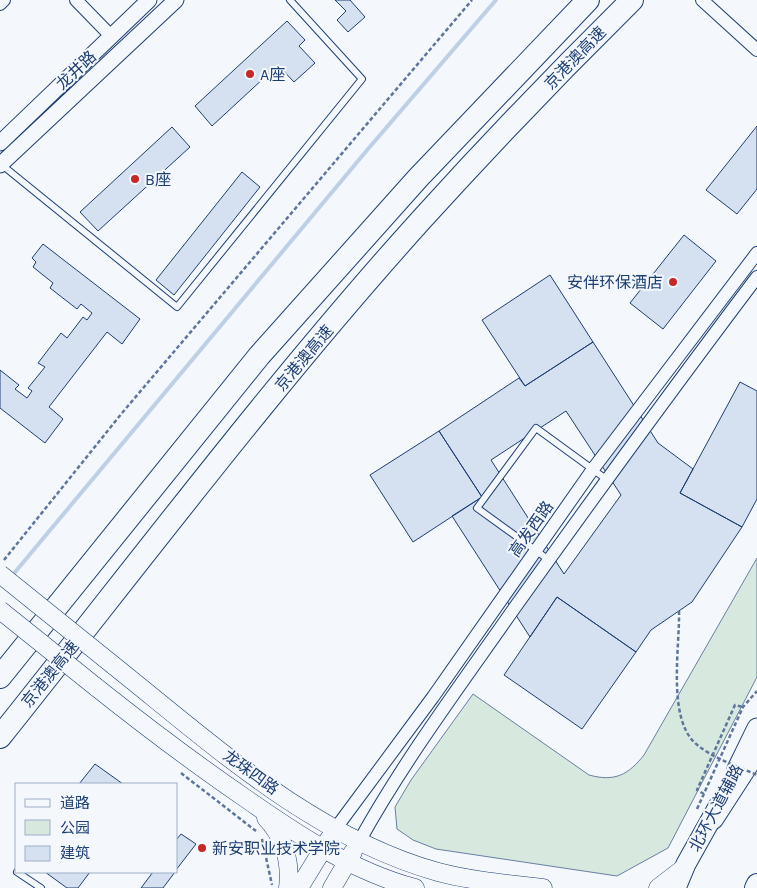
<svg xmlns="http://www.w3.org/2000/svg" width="757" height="888" font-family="Karla,'Noto Sans SC',sans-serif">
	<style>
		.green { fill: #d7e8df; stroke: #687fa3 }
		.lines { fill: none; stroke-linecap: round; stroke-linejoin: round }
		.stream { stroke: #bed0e5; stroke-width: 4 }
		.building { fill: #d5e0f0; stroke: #1d3f73; fill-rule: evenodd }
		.service-casing { stroke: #1d3f73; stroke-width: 8 }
		.minor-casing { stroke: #1d3f73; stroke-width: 14 }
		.tertiary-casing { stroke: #1d3f73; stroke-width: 17 }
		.secondary-casing { stroke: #1d3f73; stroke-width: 19 }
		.primary-casing { stroke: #1d3f73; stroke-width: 21 }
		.trunk-casing { stroke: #1d3f73; stroke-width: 22 }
		.motorway-casing { stroke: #1d3f73; stroke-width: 24 }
		.path { stroke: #5e769c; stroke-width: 2.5; stroke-dasharray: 4 2.5; stroke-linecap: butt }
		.service { stroke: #f4f7fb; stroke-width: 6 }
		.minor { stroke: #f4f7fb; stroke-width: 12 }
		.tertiary { stroke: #f4f7fb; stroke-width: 15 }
		.secondary { stroke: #f4f7fb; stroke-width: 18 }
		.primary { stroke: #f4f7fb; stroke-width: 19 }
		.trunk { stroke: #f4f7fb; stroke-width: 20 }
		.motorway { stroke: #f4f7fb; stroke-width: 22 }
		.secondary-bridge-casing { stroke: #1d3f73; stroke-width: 19; stroke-linecap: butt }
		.path-bridge { stroke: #5e769c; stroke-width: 2.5; stroke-dasharray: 4 2.5; stroke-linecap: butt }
		.secondary-bridge { stroke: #f4f7fb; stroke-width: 18 }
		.poi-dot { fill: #c62828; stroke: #f4f7fb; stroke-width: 2 }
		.labels { text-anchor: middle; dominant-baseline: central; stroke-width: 4; stroke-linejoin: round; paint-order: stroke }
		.street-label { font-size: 16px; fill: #1d3f73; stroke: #f4f7fb }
		.poi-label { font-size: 16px; fill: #1d3f73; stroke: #f4f7fb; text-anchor: start }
	</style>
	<rect width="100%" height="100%" fill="#f4f7fb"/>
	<!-- green -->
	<path class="green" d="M 757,558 L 757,677 L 668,848 L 617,876 L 436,849 L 413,840 L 397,829 L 395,807 L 411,780 L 473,694 L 589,775 C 615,782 628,775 644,755 Z"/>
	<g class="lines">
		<!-- stream -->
		<path class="stream" d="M 11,577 L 368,149 L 496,0"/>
	</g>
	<!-- building -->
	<path class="building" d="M 335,0 L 350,0 L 365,17 L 348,32 L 337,20 L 346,11 Z
		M 287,21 L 305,40 L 299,46 L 315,63 L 294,82 L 278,65 L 212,126 L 195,106 Z
		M 757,126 L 757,189 L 737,214 L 706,190 Z
		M 172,127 L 190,147 L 98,231 L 80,212 Z
		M 242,172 L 260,187 L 174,295 L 156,280 Z
		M 684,235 L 716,261 L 663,329 L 630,303 Z
		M 43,244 L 140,319 L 122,344 L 107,332 L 49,407 L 63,419 L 45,443 L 0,408 L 0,370 L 19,385 L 15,389 L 27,398 L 32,391 L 28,388 L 45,367 L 38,363 L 61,333 L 67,338 L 83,317 L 87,320 L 92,313 L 81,304 L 77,309 L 50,288 L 53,283 L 33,267 L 36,262 L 32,258 Z
		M 550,275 L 593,342 L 525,386 L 482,320 Z
		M 593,342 L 658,443 L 693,469 L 680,493 L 742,527 L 692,602 L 651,630 L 636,652 L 557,597 L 530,637 L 452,516 L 482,497 L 439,431 L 519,378 L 525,386 ZM 566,411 L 621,495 L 564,574 L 491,460 Z
		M 740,382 L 757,391 L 757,499 L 742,527 L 680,493 Z
		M 439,431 L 482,497 L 413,542 L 370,475 Z
		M 557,597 L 636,652 L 582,729 L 504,675 Z
		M 95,764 L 123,784 L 79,784 Z
		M 181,834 L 196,844 L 176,870 L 176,840 Z
		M 45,872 L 90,872 L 78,888 L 67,888 Z
		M 153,872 L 175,872 L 163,888 L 141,888 Z"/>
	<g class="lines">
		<!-- service casing -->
		<g class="service-casing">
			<path id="service" d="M 2,165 L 177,307 L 362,79 L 290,0
				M 549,560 L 477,508 L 536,428 L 606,479
				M 17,872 L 41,888"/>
		</g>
		<!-- minor casing -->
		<g class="minor-casing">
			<path id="minor" d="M 76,0 L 111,36
				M 702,0 L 757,50
				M 0,4 L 4,0
				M 336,828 L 433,697 L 593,469 L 757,253
				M 360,840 C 405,759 460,686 513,610 C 593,498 674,387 757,277"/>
		</g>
		<!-- tertiary casing -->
		<g class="tertiary-casing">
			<path id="tertiary" d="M 0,143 L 149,0
				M 0,165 L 176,0"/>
		</g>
		<!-- secondary casing -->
		<g class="secondary-casing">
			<path id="secondary" d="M 113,665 C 212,744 313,837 438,872 C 472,881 508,884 543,888
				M 96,687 C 145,726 194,763 245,798 C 298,835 352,871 415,888
				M 266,818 C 284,837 291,862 288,888
				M 299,888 L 329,839
				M 332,888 L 353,852
				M 658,888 L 684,868"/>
		</g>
		<!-- primary casing -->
		<g class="primary-casing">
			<path id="primary" d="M 737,769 L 757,728
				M 676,888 L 686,864 L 719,805"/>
		</g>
		<!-- trunk casing -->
		<g class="trunk-casing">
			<path id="trunk" d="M 713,819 L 757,751
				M 755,888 L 757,884"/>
		</g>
		<!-- motorway casing -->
		<g class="motorway-casing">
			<path id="motorway" d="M 0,677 L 259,356 L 418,178 L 588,0
				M 0,737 C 139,563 273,384 422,219 C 490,144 560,71 632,0"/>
		</g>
		<!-- path -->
		<path class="path" d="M 4,560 L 122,413 L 472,0
			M 181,773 L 256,831
			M 704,794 L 697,790 L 735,705 L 743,707
			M 697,809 L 743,707 L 757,691
			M 262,839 L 272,885"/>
		<!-- service -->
		<use href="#service" class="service"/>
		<!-- minor -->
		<use href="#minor" class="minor"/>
		<!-- tertiary -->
		<use href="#tertiary" class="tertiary"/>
		<!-- secondary -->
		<use href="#secondary" class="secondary"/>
		<!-- primary -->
		<use href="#primary" class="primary"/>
		<!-- trunk -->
		<use href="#trunk" class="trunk"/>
		<!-- motorway -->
		<use href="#motorway" class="motorway"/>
		<!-- secondary-bridge casing -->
		<g class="secondary-bridge-casing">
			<path id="secondary-bridge" d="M 0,574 L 113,665
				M 0,610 L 96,687"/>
		</g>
		<!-- path-bridge -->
		<path class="path-bridge" d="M 679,611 C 680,646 667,717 695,743 C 712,758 737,766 757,775"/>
		<!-- secondary-bridge -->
		<use href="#secondary-bridge" class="secondary-bridge"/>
	</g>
	<!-- markers -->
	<g class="poi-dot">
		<circle cx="250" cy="74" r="5"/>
		<circle cx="135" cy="179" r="5"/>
		<circle cx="673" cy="282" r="5"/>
		<circle cx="202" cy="848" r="5"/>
	</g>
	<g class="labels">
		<!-- street labels -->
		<g class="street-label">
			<text transform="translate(575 58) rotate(-46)">京港澳高速</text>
			<text transform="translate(76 70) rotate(-43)">龙井路</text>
			<text transform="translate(304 358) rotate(-50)">京港澳高速</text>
			<text transform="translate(531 529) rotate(-55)">高发西路</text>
			<text transform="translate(50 674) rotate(-51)">京港澳高速</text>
			<text transform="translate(251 772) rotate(36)">龙珠四路</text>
			<text transform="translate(716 808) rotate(-62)">北环大道辅路</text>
		</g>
		<!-- poi labels -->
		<g class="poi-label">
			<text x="260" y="74">A座</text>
			<text x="145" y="179">B座</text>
			<text x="663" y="282" text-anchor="end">安伴环保酒店</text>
			<text x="212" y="848">新安职业技术学院</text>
		</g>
	</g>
	<!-- legend -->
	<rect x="15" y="783" width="162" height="90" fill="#f4f7fb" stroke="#9eadc5"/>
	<rect x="25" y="799" width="25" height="8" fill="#f4f7fb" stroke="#9eadc5"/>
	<text x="60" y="808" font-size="15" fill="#1d3f73">道路</text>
	<rect x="25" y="820" width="25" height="15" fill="#d7e8df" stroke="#9eadc5"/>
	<text x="60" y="833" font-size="15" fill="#1d3f73">公园</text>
	<rect x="25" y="846" width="25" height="15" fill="#d5e0f0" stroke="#9eadc5"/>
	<text x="60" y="858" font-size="15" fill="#1d3f73">建筑</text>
</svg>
